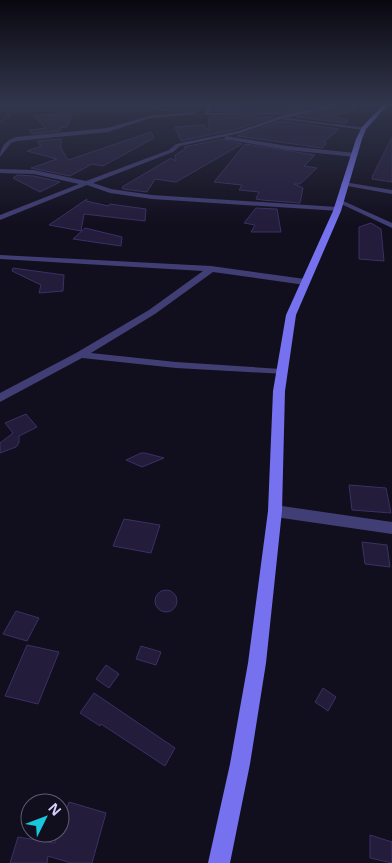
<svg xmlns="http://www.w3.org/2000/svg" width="392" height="863" font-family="'Open Sans',sans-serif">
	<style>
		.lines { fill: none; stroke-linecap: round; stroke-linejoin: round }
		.stream { stroke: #132541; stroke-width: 2 }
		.building { fill: #231c3b; stroke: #3b3165 }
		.street { fill: #413e76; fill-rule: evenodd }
		.secondary { fill: #7571ef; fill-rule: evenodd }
	</style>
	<rect width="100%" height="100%" fill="#110e1d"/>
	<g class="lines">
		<!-- stream -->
		<path class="stream" d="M 0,122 L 10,116 L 1,107 L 2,105"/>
	</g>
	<!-- building -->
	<path class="building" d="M 215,105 L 314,106 L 318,105 L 282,114 L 212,111 Z
		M 340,105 L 356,105 L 356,110 L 332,116 L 348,121 L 345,123 L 296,117 Z
		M 73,112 L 67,127 L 60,128 L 60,131 L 32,134 L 29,130 L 46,128 L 34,116 Z
		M 209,117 L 273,117 L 238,129 L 181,141 L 175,127 L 204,125 L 209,131 Z
		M 281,121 L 339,129 L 325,141 L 326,144 L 322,148 L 237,136 Z
		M 151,132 L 154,138 L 103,166 L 92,164 L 70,176 L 31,168 L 57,159 L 27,151 L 41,146 L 37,141 L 61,139 L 61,148 L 68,160 Z
		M 392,137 L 392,182 L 372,179 L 373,175 Z
		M 222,139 L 242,144 L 176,182 L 155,179 L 147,192 L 123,189 L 122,187 L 171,158 L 176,161 L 175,155 L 185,149 L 184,147 Z
		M 245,144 L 315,155 L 304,166 L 317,168 L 300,184 L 294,184 L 303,188 L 300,203 L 262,200 L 256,199 L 259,192 L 239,190 L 242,185 L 214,182 Z
		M 17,175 L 34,176 L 60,182 L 40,192 L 13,178 Z
		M 87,199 L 86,201 L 108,206 L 110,204 L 146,209 L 145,221 L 84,214 L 81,231 L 49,225 Z
		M 256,208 L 277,209 L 281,232 L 251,232 L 255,225 L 244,223 Z
		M 371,223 L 381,229 L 384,261 L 359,259 L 359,227 Z
		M 85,228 L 122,237 L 121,246 L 73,239 Z
		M 13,268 L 64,275 L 63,291 L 39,293 L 41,285 L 12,271 Z
		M 26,414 L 37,427 L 19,436 L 19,443 L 16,447 L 0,453 L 0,443 L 13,433 L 5,423 Z
		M 141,453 L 145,453 L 164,458 L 142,467 L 126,460 Z
		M 349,485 L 386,488 L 391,513 L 352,510 Z
		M 124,519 L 160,525 L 151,553 L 113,546 Z
		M 362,542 L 387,545 L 390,567 L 365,564 Z
		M155 601a11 11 0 1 1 22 0a11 11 0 1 1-22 0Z
		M 16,611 L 39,618 L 27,641 L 3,634 Z
		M 27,645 L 59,652 L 38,704 L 5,696 Z
		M 141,646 L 161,652 L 156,665 L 136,659 Z
		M 106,665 L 119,674 L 109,688 L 96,679 Z
		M 323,688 L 336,697 L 328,711 L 315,702 Z
		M 94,693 L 175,748 L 165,766 L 101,724 L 100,726 L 80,713 Z
		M 69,802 L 106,813 L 92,863 L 71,863 L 48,856 L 47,863 L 10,863 L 18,837 L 55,843 L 58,833 L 60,833 L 60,827 Z
		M 370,835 L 392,842 L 392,863 L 370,858 Z"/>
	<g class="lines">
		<!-- street -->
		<path class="street" d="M 131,105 L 145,105 L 170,110 L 168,111 Z
			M 209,105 L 213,105 L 209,113 L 281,115 L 204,115 Z
			M 328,105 L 338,105 L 286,118 L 367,128 L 364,130 L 281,119 L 241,133 L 180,146 L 173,152 L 93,183 L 111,189 L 152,195 L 337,207 L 340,207 L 340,211 L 152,199 L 110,193 L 87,185 L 0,220 L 0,215 L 79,184 L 34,174 L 0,173 L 0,169 L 34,170 L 86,181 L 169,150 L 176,144 L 238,131 L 284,115 Z
			M 194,112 L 196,114 L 150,118 L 108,132 L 17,141 L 11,143 L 0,157 C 0,146 7,140 16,137 L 107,128 L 150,116 Z
			M 226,136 L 288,146 L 355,153 L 358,155 L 355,157 L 288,150 L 224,139 Z
			M 344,182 L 392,190 L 392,194 L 342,185 L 341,184 Z
			M 337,200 L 341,200 L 392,223 L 392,228 L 337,202 Z
			M 0,255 L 211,266 L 305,279 L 309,282 L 305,285 L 213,272 L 155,314 L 91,353 L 176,362 L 281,369 L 287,372 L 285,374 L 176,368 L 82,358 L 0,402 L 0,393 L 76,353 L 149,310 L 203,271 L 0,259 Z
			M 275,505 L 392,522 L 392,534 L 275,517 L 270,515 L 268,511 L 270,507 Z"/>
		<!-- secondary -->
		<path class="secondary" d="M 383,105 L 388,105 L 366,129 L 362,139 L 341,211 L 296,315 L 285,391 L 282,511 L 266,663 L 250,764 L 230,863 L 208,863 L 230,764 L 248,663 L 268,511 L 273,391 L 286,315 L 333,211 L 356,139 L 362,127 Z"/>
	</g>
	<!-- sky -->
	<linearGradient id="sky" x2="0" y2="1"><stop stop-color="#090810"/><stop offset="0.46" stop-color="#32364c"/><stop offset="1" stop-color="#32364c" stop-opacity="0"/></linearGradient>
	<rect width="392" height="226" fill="url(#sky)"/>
	<!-- north arrow -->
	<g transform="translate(45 818) rotate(48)"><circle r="24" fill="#110e1d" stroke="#5f5b75"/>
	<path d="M0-4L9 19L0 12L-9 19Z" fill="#19c7dc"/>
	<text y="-8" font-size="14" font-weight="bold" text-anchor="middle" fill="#d4cffa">N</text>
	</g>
</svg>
